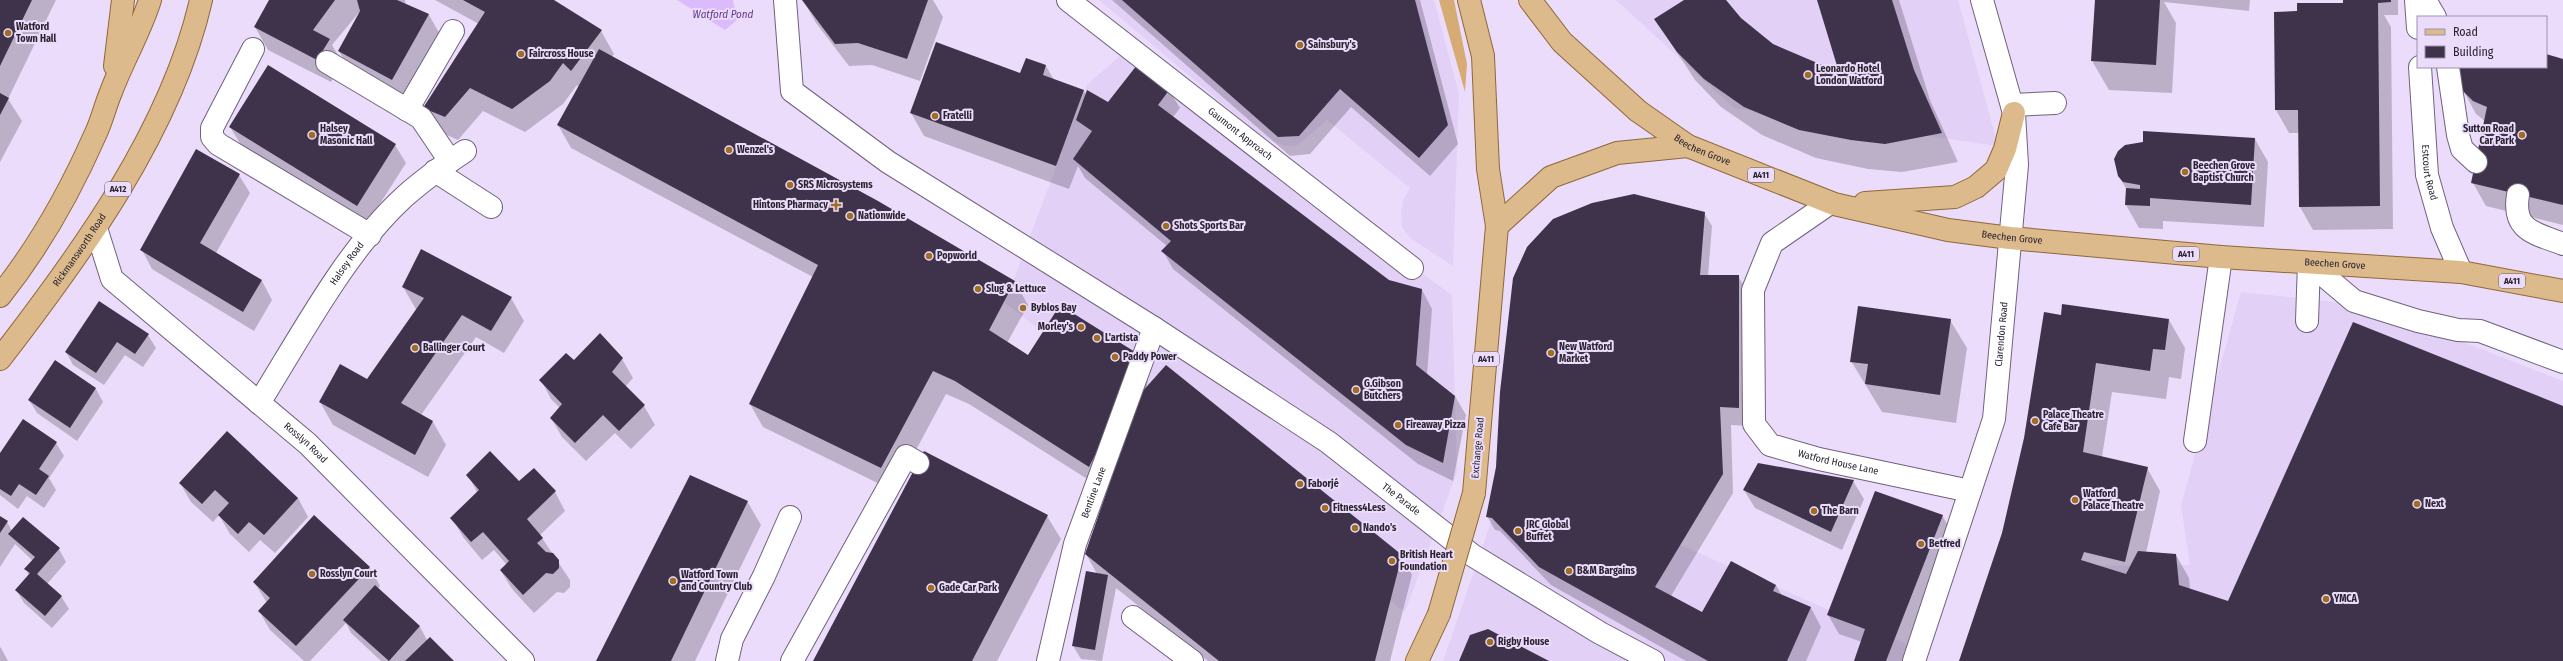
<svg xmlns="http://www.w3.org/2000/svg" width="2563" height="661" font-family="'Fira Sans Condensed',sans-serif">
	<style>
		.built { fill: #e2d0f6 }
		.green { fill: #d7ab74 }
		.water { fill: #dcbbfd }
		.shadow { fill: #0003 }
		.building { fill: #3f334b }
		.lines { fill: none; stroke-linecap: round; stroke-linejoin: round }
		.minor-casing { stroke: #70627d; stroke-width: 24 }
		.major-casing { stroke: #8f6838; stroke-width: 24 }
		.minor { stroke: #fff; stroke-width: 22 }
		.major { stroke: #dcba8b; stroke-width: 22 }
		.major-bridge-casing { stroke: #8f6838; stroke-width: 24; stroke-linecap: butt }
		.major-bridge { stroke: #dcba8b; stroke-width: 22 }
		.poi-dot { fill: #9f6d23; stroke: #ebdcfc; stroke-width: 1.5 }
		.labels { text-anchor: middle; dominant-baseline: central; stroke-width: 4; stroke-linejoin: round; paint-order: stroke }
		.shield { fill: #ebdcfc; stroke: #645b6d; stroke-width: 1 }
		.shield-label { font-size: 9px; font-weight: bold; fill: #2a2430 }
		.poi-label { font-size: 10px; font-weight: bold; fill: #2a2430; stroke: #ebdcfc; text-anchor: start }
		.street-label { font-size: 10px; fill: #2a2430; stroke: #ebdcfc }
		.water-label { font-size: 11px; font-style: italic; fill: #633986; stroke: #ebdcfc }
	</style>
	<rect width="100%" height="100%" fill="#ebdcfc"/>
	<!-- built -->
	<path class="built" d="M 1099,0 L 1434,0 L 1459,94 L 1453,266 L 1410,238 L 1402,227 L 1401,213 L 1403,200 L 1410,188 L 1327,120 L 1298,145 L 1286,146 L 1270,140 L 1254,130 Z
		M 1616,0 L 1958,0 L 1998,146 L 1734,108 Z
		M 1121,55 L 1452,295 L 1457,472 L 1405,612 L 1005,303 L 1087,85 Z
		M 2241,292 L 2371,306 L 2563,381 L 2563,661 L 2047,661 L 2068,566 L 2190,565 L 2181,505 Z
		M 1509,470 L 1911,646 L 1906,661 L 1443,661 Z"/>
	<!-- green -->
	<path class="green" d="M 1439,0 L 1454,0 L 1467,64 L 1465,92 Z"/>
	<!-- water -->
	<path class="water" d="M 677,0 L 733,0 L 737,20 L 725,30 Z"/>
	<!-- shadow -->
	<path class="shadow" d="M 0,0 L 56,0 L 8,99 L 22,121 L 0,162 Z
		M 270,0 L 405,0 L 406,5 L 429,15 L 442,38 L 405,102 L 352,74 L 339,51 L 361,10 L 332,45 L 342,62 L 331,82 L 268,50 L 255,27 Z
		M 435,0 L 553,0 L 601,31 L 614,54 L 612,57 L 877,202 L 1015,282 L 1028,305 L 1007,343 L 1029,357 L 1148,376 L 1147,387 L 1401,556 L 1412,575 L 1390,661 L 1208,661 L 1116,588 L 1102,661 L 1081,659 L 1073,646 L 1097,574 L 1086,554 L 1118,462 L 1103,489 L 969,404 L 946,394 L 894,491 L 763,427 L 750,404 L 813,277 L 571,148 L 558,125 L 579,88 L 577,85 L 563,104 L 525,132 L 483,111 L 458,140 L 438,131 L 424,108 L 479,24 Z
		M 803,0 L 933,0 L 943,17 L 920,81 L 872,65 L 849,66 L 816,23 Z
		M 1112,0 L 1420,0 L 1458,144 L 1430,176 L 1351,107 L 1310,154 L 1290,156 Z
		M 1686,0 L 1726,0 L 1740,19 L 1772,45 L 1821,66 L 1839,70 L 1818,0 L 1899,0 L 1930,100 L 1958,162 L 1902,172 L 1868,169 L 1816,158 L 1762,135 L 1721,107 L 1695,80 L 1656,20 Z
		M 2096,0 L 2250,0 L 2249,11 L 2164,2 L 2176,23 L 2172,93 L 2109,90 L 2092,61 Z
		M 2344,0 L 2398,0 L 2398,15 L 2384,15 L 2391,27 L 2393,229 L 2313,230 L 2300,207 L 2299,133 L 2289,133 L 2276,110 L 2298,12 L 2344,4 Z
		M 2546,55 L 2563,60 L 2563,225 L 2486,206 L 2473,183 L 2485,121 L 2476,114 L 2463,90 L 2546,67 Z
		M 1026,59 L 1046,66 L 1054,80 L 1084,91 L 1086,95 L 1108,103 L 1169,90 L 1180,108 L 1173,117 L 1388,281 L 1422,290 L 1432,309 L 1427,375 L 1455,396 L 1466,415 L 1453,481 L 1418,464 L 1173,269 L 1163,251 L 1167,246 L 1085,178 L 1078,166 L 1069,189 L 924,136 L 911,113 L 1020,75 Z
		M 230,127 L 395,145 L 406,163 L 367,224 L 241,145 Z
		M 2255,139 L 2268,162 L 2264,227 L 2163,221 L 2163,229 L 2139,228 L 2126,205 L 2127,190 L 2118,175 Z
		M 239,175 L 250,193 L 216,253 L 262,281 L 272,300 L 254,331 L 152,269 L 142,250 Z
		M 1704,213 L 1712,226 L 1708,276 L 1738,276 L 1749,295 L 1749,426 L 1731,425 L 1733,493 L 1671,596 L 1702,614 L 1776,585 L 1782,596 L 1811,608 L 1821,627 L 1806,661 L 1686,661 L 1551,585 L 1500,531 L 1495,530 L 1487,516 Z
		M 403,287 L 511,298 L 524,321 L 504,353 L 476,337 L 421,415 L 433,422 L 446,445 L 428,477 L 333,425 L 320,402 L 368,381 L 417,311 Z
		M 2061,316 L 2169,320 L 2185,348 L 2181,379 L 2169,377 L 2166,399 L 2112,392 L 2102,457 L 2147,468 L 2160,491 L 2146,553 L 2176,555 L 2189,578 L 2190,590 L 2228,603 L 2563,407 L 2563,661 L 1961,661 L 2003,533 Z
		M 1950,320 L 1967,348 L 1956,423 L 1882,412 L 1851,361 Z
		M 148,335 L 156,348 L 143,367 L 125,355 L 104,385 L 73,365 L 66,352 Z
		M 622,359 L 633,378 L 625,387 L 644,406 L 655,425 L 631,449 L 615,433 L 586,461 L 562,437 L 551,418 L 560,408 L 551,399 L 541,380 L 574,361 Z
		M 55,362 L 96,389 L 103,402 L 77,441 L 37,413 L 29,400 Z
		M 23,421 L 56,443 L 64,456 L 49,478 L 56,490 L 44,508 L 27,496 L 18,509 L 0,495 L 0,455 Z
		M 468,475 L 519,482 L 555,492 L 565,511 L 540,535 L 570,580 L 570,587 L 564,593 L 557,592 L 534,613 L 512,589 L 501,571 L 507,565 L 494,550 L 482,560 L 463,537 L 452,518 L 477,492 Z
		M 1853,481 L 1864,499 L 1842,550 L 1755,508 L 1744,490 Z
		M 180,483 L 298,498 L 308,517 L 275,553 L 260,540 L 249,552 L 230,534 L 219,515 L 213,522 L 191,502 Z
		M 747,501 L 761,525 L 695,661 L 597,661 Z
		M 1942,515 L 1953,534 L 1904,661 L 1855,661 L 1862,642 L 1839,634 L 1828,615 Z
		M 1047,516 L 1061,539 L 997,661 L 814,661 Z
		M 0,517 L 7,522 L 12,531 L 59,549 L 66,562 L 47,584 L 61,596 L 69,609 L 52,628 L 24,603 L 16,590 L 29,576 L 26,569 L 33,561 L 15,544 L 0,567 Z
		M 315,517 L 370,568 L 380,586 L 378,589 L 420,627 L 427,640 L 452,661 L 381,661 L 351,633 L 346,623 L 310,661 L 304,661 L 270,630 L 259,611 L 267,603 L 254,582 Z
		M 0,647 L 1,648 L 8,661 L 0,661 Z"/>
	<!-- building -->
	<path class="building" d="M 0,0 L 32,0 L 0,66 Z
		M 269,0 L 335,0 L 313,30 L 330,39 L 317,60 L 254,27 Z
		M 357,0 L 397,0 L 429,14 L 392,80 L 338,51 L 360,11 Z
		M 463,0 L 554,0 L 602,30 L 571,71 L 563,63 L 550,81 L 512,109 L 470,88 L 445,117 L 423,108 L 485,12 Z
		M 802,0 L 928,0 L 907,59 L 858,43 L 835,44 Z
		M 1122,0 L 1415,0 L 1448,125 L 1419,158 L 1340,89 L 1299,136 L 1278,137 Z
		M 1684,0 L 1726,0 L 1741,18 L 1773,44 L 1822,65 L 1838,69 L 1817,0 L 1892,0 L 1914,70 L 1942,133 L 1885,144 L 1851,140 L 1799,130 L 1744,107 L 1704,79 L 1677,52 L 1654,19 Z
		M 2095,0 L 2160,0 L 2156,65 L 2091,61 Z
		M 2343,0 L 2391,0 L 2391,2 L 2378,3 L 2380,206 L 2299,207 L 2298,110 L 2275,110 L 2274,12 L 2297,11 L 2297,3 L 2343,3 Z
		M 936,42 L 1020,73 L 1026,58 L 1046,65 L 1043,75 L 1084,90 L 1056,166 L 910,113 Z
		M 599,49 L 878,201 L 1015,281 L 987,334 L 989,330 L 1028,355 L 1060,305 L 1135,352 L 1116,414 L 1089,467 L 955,381 L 933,371 L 881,468 L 749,404 L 818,265 L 557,125 Z
		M 2546,54 L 2563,59 L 2563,205 L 2471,183 L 2487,107 L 2473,101 L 2462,90 L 2454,67 L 2546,67 Z
		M 268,65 L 396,144 L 357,206 L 229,127 Z
		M 1137,65 L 1170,89 L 1158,105 L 1389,280 L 1422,289 L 1416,365 L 1455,396 L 1443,463 L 1406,445 L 1161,251 L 1171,241 L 1073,159 L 1092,131 L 1076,120 L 1087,90 L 1108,102 Z
		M 0,93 L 9,98 L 0,115 Z
		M 2143,131 L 2255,138 L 2251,205 L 2150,198 L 2150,206 L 2125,205 L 2126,188 L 2140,189 L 2140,185 L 2123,182 L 2118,176 L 2114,159 L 2118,151 L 2125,145 L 2143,142 Z
		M 196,149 L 240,174 L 200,243 L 262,280 L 243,312 L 140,250 Z
		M 1634,194 L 1705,212 L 1700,275 L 1739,275 L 1739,408 L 1720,407 L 1723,474 L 1655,587 L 1702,612 L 1731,561 L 1776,585 L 1773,591 L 1811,607 L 1787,661 L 1708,661 L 1539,567 L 1492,518 L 1486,517 L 1496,467 L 1500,392 L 1513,278 L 1527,247 L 1553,219 L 1592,203 Z
		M 421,249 L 512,297 L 491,331 L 462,315 L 401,403 L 433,421 L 415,455 L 319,402 L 340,364 L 367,379 L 424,298 L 402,287 Z
		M 99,301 L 149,334 L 135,354 L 117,342 L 96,373 L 65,352 Z
		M 2062,304 L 2169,319 L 2165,350 L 2153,349 L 2150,371 L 2096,363 L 2083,452 L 2148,467 L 2125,562 L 2084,552 L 2081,560 L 2126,574 L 2138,551 L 2176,554 L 2179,585 L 2228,601 L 2353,322 L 2563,406 L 2563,661 L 1959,661 L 2002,533 L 2024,438 L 2044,312 L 2061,315 Z
		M 1858,306 L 1951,319 L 1940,395 L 1865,384 L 1868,364 L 1850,362 Z
		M 600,333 L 623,358 L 612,372 L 645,405 L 619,431 L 603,415 L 575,443 L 550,418 L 562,404 L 539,380 L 566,353 L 574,360 Z
		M 55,360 L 96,388 L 70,428 L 28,400 Z
		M 1166,365 L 1402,555 L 1375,661 L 1219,661 L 1085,554 L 1141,393 Z
		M 23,419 L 57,442 L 39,469 L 49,476 L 36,495 L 19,484 L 11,496 L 0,489 L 0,453 Z
		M 227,431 L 298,498 L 264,535 L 249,522 L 238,534 L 218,515 L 229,503 L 215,490 L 202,504 L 179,483 Z
		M 490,451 L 519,481 L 534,468 L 556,491 L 527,519 L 543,538 L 537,543 L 546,552 L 553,553 L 559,560 L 559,568 L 553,574 L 546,573 L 523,595 L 500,570 L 509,561 L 483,532 L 471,542 L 450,518 L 479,490 L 466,475 Z
		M 924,451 L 1048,515 L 972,661 L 813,661 Z
		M 1758,463 L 1854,480 L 1831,532 L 1743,490 Z
		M 690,475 L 748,501 L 671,661 L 596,661 Z
		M 1875,491 L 1943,515 L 1886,661 L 1854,661 L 1865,629 L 1827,615 Z
		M 314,515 L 370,567 L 296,646 L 258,611 L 270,598 L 253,582 Z
		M 0,516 L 8,521 L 0,533 Z
		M 23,517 L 60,548 L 37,574 L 62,596 L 45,616 L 15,590 L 30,573 L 24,569 L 35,557 L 8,534 Z
		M 1086,571 L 1108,575 L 1095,650 L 1072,646 Z
		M 375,585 L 420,626 L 389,661 L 343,620 Z
		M 1488,629 L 1524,648 L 1549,661 L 1459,661 L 1470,635 Z
		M 430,637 L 454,661 L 405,661 Z"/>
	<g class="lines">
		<!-- minor casing -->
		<g class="minor-casing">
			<g id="minor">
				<path id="s1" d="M 785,0 L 792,91 L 888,162 L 1154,328 L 1328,442 L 1472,555 L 1600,633 L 1653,661"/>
				<path id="s2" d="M 1068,0 L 1412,268"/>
				<path d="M 2416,0 L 2418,28"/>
				<path d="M 2425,0 L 2435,17"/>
				<path d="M 253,49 L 212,128 L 212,137 L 218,144 L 370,235"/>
				<path d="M 327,62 L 421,118 L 450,161"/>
				<path id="s3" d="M 2420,67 L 2427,175 L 2442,228 L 2461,272"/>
				<path d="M 2448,67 L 2458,135 L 2462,149 L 2476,162"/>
				<path d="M 2012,105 L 2055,103"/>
				<path d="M 407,110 L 453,31"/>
				<path d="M 435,171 L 491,207"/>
				<path d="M 2518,195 C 2512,231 2535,233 2563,244"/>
				<path id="s4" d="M 1830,203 L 1772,243 L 1753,290 L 1754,424 L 1770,445 L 1819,459 L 1970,491"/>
				<path id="s5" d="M 96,228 L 112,279 L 308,444 L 523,661"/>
				<path d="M 2309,263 L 2354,301 L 2418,321 L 2458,330 L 2480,331 L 2563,362"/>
				<path d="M 2307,321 L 2309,263"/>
				<path id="s6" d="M 259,403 C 301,336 346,250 404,197 C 423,180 444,165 465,151"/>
				<path d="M 2195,441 L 2221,257"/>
				<path d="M 1133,617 L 1192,661"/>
				<path d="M 727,661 L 732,639 L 764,576 L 790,517"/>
				<path d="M 792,661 L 906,456 L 918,463"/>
				<path id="s7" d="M 1048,661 L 1075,544 L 1154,328"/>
				<path id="s8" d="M 1914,661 L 1994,419 L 2017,165 L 2014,113 L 1982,0"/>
			</g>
		</g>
		<!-- major casing -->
		<g class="major-casing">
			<g id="major">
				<path d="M 1469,0 L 1483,56 L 1488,169 L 1497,226 L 1474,493"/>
				<path id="s9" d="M 1530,0 L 1562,42 L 1638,111 L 1688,146 L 1834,204 L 1948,230 L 2010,238 L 2221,257 L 2461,272 L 2563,291"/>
				<path d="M 115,66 L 123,0"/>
				<path d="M 1865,203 L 1955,197 L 1976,187 L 1996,170 L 2005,149 L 2014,113"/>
				<path d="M 1497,226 L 1551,177 L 1617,153 L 1688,146"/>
				<path d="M 0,296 C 39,247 70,192 95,135 C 102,121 105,106 111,92 C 123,60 140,32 150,0"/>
				<path id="s10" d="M 0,359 C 81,254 171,131 201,0"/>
				<path d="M 1417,661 L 1439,614"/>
			</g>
		</g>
		<!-- minor -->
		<use href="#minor" class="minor"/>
		<!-- major -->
		<use href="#major" class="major"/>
		<!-- major-bridge casing -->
		<g class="major-bridge-casing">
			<path id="major-bridge" d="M 1439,614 L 1474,493"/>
		</g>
		<!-- major-bridge -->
		<use href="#major-bridge" class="major-bridge"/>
	</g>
	<!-- markers -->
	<g class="poi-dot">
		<circle cx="8" cy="33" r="4"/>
		<circle cx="1300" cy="45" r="4"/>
		<circle cx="521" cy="54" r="4"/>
		<circle cx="1808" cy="75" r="4"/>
		<circle cx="935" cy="116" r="4"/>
		<circle cx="312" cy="135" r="4"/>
		<circle cx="2522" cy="135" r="4"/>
		<circle cx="729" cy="150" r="4"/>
		<circle cx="2185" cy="172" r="4"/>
		<circle cx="790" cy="185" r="4"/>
		<path d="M834 199h4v4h4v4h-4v4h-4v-4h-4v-4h4z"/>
		<circle cx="850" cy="216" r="4"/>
		<circle cx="1166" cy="226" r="4"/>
		<circle cx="929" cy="256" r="4"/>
		<circle cx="978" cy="289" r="4"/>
		<circle cx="1023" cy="308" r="4"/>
		<circle cx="1081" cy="327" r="4"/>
		<circle cx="1097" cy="338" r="4"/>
		<circle cx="415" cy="348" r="4"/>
		<circle cx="1551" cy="353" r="4"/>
		<circle cx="1115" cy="357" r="4"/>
		<circle cx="1356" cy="390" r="4"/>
		<circle cx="2035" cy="421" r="4"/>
		<circle cx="1398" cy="425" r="4"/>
		<circle cx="1300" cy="484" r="4"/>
		<circle cx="2075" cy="500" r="4"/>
		<circle cx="2417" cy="504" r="4"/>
		<circle cx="1325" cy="508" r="4"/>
		<circle cx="1814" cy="511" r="4"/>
		<circle cx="1355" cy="528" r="4"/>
		<circle cx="1518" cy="531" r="4"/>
		<circle cx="1921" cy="544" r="4"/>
		<circle cx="1392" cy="561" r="4"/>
		<circle cx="1569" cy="571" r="4"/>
		<circle cx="312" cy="574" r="4"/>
		<circle cx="673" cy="581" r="4"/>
		<circle cx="931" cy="588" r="4"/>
		<circle cx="2326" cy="599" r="4"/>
		<circle cx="1490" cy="642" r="4"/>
	</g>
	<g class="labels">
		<!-- shield labels -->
		<g class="shield">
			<rect x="1748" y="168" width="26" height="14" rx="3"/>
			<rect x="105" y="182" width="26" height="14" rx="3"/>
			<rect x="2173" y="247" width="26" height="14" rx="3"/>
			<rect x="2499" y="274" width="26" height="14" rx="3"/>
			<rect x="1473" y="352" width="26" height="14" rx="3"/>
		</g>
		<g class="shield-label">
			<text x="1761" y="175">A411</text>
			<text x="118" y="189">A412</text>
			<text x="2186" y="254">A411</text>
			<text x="2512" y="281">A411</text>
			<text x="1486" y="359">A411</text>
		</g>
		<!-- poi labels -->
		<g class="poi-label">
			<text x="16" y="27">Watford<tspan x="16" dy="12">Town Hall</tspan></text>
			<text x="1308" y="45">Sainsbury's</text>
			<text x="529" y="54">Faircross House</text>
			<text x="1816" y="69">Leonardo Hotel<tspan x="1816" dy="12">London Watford</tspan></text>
			<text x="943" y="116">Fratelli</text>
			<text x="320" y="129">Halsey<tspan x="320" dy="12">Masonic Hall</tspan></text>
			<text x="2514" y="129" text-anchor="end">Sutton Road<tspan x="2514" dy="12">Car Park</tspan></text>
			<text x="737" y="150">Wenzel's</text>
			<text x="2193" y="166">Beechen Grove<tspan x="2193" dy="12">Baptist Church</tspan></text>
			<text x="798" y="185">SRS Microsystems</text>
			<text x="828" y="205" text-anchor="end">Hintons Pharmacy</text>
			<text x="858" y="216">Nationwide</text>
			<text x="1174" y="226">Shots Sports Bar</text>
			<text x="937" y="256">Popworld</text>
			<text x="986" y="289">Slug &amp; Lettuce</text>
			<text x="1031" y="308">Byblos Bay</text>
			<text x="1073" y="327" text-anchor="end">Morley's</text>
			<text x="1105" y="338">L'artista</text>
			<text x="1559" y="347">New Watford<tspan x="1559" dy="12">Market</tspan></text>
			<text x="423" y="348">Ballinger Court</text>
			<text x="1123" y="357">Paddy Power</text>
			<text x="1364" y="384">G.Gibson<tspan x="1364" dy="12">Butchers</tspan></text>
			<text x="2043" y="415">Palace Theatre<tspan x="2043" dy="12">Cafe Bar</tspan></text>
			<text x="1406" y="425">Fireaway Pizza</text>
			<text x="1308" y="484">Faborjé</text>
			<text x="2083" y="494">Watford<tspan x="2083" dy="12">Palace Theatre</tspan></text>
			<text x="2425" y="504">Next</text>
			<text x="1333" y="508">Fitness4Less</text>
			<text x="1822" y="511">The Barn</text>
			<text x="1526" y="525">JRC Global<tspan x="1526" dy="12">Buffet</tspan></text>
			<text x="1363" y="528">Nando's</text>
			<text x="1929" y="544">Betfred</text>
			<text x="1400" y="555">British Heart<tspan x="1400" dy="12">Foundation</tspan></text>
			<text x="1577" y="571">B&amp;M Bargains</text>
			<text x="320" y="574">Rosslyn Court</text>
			<text x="681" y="575">Watford Town<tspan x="681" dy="12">and Country Club</tspan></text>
			<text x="939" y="588">Gade Car Park</text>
			<text x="2334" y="599">YMCA</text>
			<text x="1498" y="642">Rigby House</text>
		</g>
		<!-- street labels -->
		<g class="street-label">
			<text stroke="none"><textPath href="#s2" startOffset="218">Gaumont Approach</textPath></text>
			<text stroke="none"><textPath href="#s9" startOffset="231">Beechen Grove</textPath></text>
			<text stroke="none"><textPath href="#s3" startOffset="106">Estcourt Road</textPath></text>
			<text stroke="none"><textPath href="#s9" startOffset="555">Beechen Grove</textPath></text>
			<text stroke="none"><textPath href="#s10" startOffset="135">Rickmansworth Road</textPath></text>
			<text stroke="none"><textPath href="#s9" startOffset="879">Beechen Grove</textPath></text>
			<text stroke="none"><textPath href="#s6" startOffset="165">Halsey Road</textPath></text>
			<text stroke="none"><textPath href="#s8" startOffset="340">Clarendon Road</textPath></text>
			<text stroke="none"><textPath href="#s5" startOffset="307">Rosslyn Road</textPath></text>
			<text transform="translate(1478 448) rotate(-85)">Exchange Road</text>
			<text stroke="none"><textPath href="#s4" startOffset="352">Watford House Lane</textPath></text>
			<text stroke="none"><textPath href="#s7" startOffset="175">Bentine Lane</textPath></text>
			<text stroke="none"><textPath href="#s1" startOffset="825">The Parade</textPath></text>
		</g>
		<!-- water labels -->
		<g class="water-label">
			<text x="723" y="14">Watford Pond</text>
		</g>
	</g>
	<!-- legend -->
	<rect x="2417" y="16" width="130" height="52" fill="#ebdcfc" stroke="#9e92aa"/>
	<rect x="2425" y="29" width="20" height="6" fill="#dcba8b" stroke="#9e92aa"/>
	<text x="2453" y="36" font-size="12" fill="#2a2430">Road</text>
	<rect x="2425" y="46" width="20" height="12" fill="#3f334b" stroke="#9e92aa"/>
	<text x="2453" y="56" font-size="12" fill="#2a2430">Building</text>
</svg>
